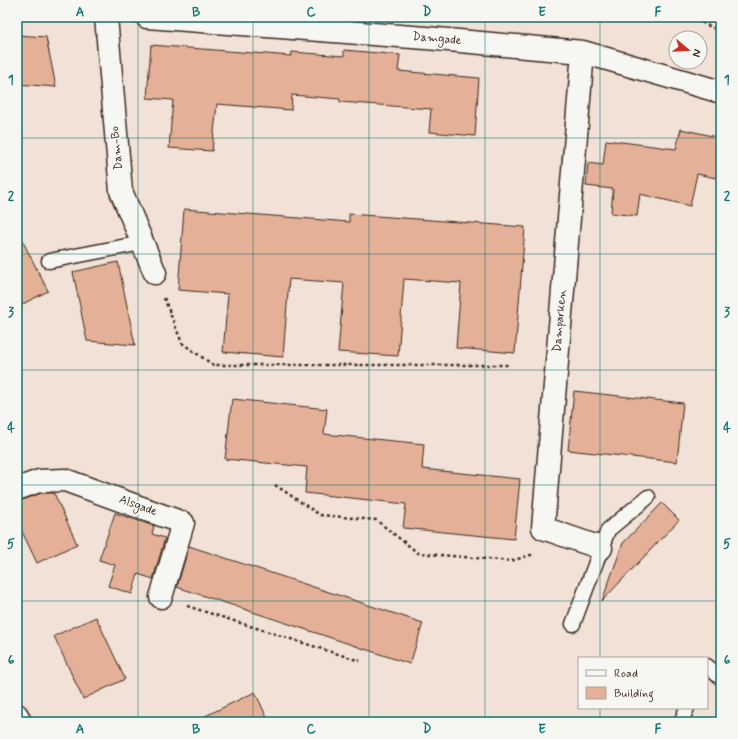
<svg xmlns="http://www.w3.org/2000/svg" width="738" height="739" font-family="Mynerve,sans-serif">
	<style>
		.building { fill: #e4b098; stroke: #3b2a1e }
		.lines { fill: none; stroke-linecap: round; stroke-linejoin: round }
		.service-casing { stroke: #3b2a1e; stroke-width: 17 }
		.minor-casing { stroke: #3b2a1e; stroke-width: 25 }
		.tertiary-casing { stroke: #3b2a1e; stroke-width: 25 }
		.path { stroke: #3b2a1e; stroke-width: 2.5; stroke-dasharray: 3 3; stroke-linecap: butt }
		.service { stroke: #f6f6f2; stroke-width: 14 }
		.minor { stroke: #f6f6f2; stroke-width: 22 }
		.tertiary { stroke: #f6f6f2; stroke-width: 22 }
		.grid { fill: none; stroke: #0f766e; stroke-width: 1; stroke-opacity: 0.55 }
		.labels { text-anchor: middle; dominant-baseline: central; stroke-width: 3.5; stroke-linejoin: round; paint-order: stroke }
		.street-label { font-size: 12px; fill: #3b2a1e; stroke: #f6f6f2 }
		.neatline { fill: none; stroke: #0f766e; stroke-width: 1.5 }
		.grid-label { font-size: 13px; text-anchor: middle; font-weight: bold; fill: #0f766e }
	</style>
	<rect width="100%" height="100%" fill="#f1e1d7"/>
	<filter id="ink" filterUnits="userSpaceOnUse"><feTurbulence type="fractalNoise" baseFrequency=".025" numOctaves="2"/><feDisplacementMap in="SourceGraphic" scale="8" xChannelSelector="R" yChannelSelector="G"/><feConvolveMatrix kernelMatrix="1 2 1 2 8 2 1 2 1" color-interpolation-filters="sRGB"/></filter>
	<g filter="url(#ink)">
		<!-- building -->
		<path class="building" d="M 17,35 L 46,37 L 56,87 L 17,84 Z
			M 151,45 L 291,56 L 292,52 L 344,56 L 344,50 L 400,55 L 398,71 L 479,78 L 475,136 L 429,132 L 431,109 L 340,102 L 340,99 L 292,95 L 291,110 L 217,104 L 212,151 L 169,148 L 173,100 L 147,98 Z
			M 681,129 L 721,138 L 721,158 L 716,178 L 697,174 L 690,206 L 640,194 L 637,216 L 611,213 L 613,189 L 586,186 L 588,163 L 603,165 L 606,140 L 676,149 Z
			M 184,209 L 349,222 L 349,214 L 525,227 L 515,353 L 456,348 L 461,283 L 404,279 L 398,356 L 338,352 L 344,283 L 289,279 L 283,357 L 223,352 L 228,294 L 178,290 Z
			M 17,230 L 48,291 L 17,307 Z
			M 118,262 L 135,345 L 87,341 L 73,272 Z
			M 574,391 L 683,403 L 677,462 L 568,450 Z
			M 232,399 L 327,409 L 324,434 L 424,444 L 422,469 L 520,479 L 514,539 L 403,528 L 406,504 L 305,493 L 307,467 L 225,459 Z
			M 41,493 L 54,493 L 77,544 L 37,563 L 17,521 L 17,502 Z
			M 662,503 L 679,520 L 602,601 L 623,543 Z
			M 115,513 L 154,526 L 152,534 L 165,538 L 153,579 L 138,574 L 132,594 L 108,586 L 115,565 L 99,560 Z
			M 189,546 L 423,623 L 410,664 L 177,587 Z
			M 96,617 L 125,679 L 83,699 L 54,636 Z
			M 255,692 L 269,722 L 193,722 Z"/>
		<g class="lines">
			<!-- service casing -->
			<g class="service-casing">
				<path id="service" d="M 49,261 L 142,243
					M 573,624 L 608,530 L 648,497
					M 707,666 L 721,678
					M 681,722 L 687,708"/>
			</g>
			<!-- minor casing -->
			<g class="minor-casing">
				<path id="minor" d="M 106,17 L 121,191 L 155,273
					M 147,17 L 426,38 L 583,52 L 721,92
					M 583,52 L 543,528 L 601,548
					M 17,489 L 39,481 L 65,480 L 183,523 L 161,597"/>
			</g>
			<!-- tertiary casing -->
			<g class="tertiary-casing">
				<path id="tertiary" d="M 17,715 L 20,722"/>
			</g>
			<!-- path -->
			<path class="path" d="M 691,17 L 721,32
				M 164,298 L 182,343 L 213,365 L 509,365
				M 275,485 L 320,515 L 376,520 L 418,553 L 511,561 L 531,555 L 532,552
				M 187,606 L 360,661"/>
			<!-- service -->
			<use href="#service" class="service"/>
			<!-- minor -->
			<use href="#minor" class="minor"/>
			<!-- tertiary -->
			<use href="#tertiary" class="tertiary"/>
		</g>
	</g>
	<!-- grid -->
	<path class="grid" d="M 138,17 L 138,722M 253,17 L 253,722M 369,17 L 369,722M 485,17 L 485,722M 600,17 L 600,658M 17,138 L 721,138M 17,254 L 721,254M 17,370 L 721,370M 17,485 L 721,485M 17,601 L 721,601M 600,708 L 600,722"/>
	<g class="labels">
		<!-- street labels -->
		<g class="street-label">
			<text transform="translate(437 39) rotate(5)">Damgade</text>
			<text transform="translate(117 148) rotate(-95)">Dam-Bo</text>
			<text transform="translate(560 321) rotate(-85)">Damparken</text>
			<text transform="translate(138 506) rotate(20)">Alsgade</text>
		</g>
	</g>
	<!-- margin -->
	<rect width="738" height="739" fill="none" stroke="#f6f6f2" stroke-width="44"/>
	<!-- legend -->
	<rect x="578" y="657" width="130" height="52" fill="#f6f6f2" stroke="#aba49d"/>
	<rect x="586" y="670" width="20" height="6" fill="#f6f6f2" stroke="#aba49d"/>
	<text x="614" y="677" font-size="12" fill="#3b2a1e">Road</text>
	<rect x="586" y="687" width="20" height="12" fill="#e4b098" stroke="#aba49d"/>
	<text x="614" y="697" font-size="12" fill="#3b2a1e">Building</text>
	<!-- north arrow -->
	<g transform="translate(688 50) rotate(109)"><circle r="19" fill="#f6f6f2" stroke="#aba49d"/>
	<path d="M0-3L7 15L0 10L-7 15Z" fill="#c8321e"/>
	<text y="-6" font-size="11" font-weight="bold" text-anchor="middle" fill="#3b2a1e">N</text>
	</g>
	<rect x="22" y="22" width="694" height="695" class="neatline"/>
	<g class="grid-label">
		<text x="80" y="16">A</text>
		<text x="196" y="16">B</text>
		<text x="311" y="16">C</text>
		<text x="427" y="16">D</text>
		<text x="542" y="16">E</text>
		<text x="658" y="16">F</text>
		<text x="11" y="84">1</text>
		<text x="727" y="84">1</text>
		<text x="11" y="200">2</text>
		<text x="727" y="200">2</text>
		<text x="11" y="316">3</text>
		<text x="727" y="316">3</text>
		<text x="11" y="432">4</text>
		<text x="727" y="432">4</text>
		<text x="11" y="548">5</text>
		<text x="727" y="548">5</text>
		<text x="11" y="664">6</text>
		<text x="727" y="664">6</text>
		<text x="80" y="733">A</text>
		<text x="196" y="733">B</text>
		<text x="311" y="733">C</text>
		<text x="427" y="733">D</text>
		<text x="542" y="733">E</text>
		<text x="658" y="733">F</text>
	</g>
</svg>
